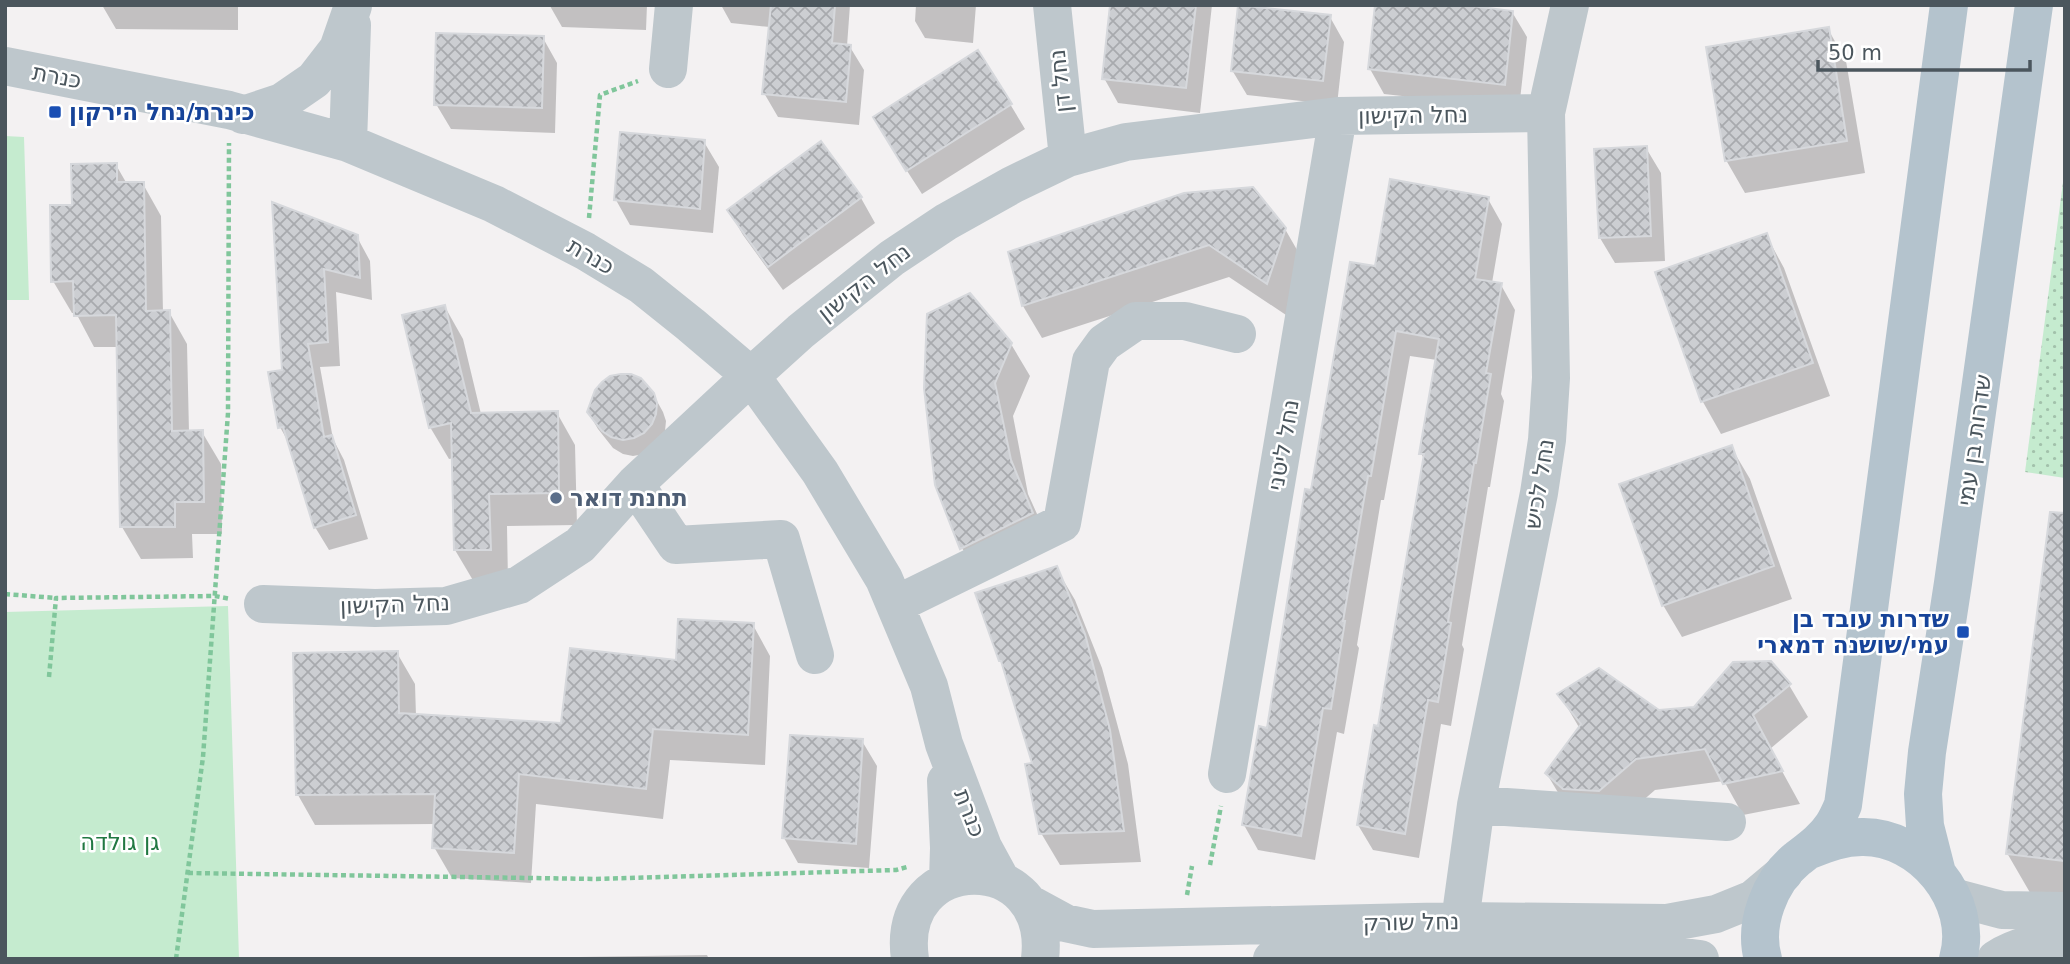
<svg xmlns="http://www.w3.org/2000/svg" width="2070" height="964" font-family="'DejaVu Sans',Heebo,sans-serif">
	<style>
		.grass { fill: url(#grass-dots) }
		.garden { fill: #c5ebcf }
		.shadow { fill: #0003 }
		.building { fill: url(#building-cross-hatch); stroke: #d6d8dc; stroke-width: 2 }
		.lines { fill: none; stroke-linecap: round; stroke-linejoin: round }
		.path { stroke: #80c69b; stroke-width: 4.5; stroke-dasharray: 5 3.5; stroke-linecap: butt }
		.minor { stroke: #bec7cc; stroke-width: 38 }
		.major { stroke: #b4c3cd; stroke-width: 38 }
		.transit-dot { fill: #1a4fb4; stroke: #fff; stroke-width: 2.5 }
		.service-dot { fill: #5c6f8a; stroke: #fff; stroke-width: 2.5 }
		.labels { text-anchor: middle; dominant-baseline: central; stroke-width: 5; stroke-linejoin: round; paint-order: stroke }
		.street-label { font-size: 23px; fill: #4b565d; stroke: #fff }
		.transit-label { font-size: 23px; font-weight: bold; fill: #164399; stroke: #fff; text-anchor: start }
		.service-label { font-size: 23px; font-weight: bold; fill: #4e5e75; stroke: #fff; text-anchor: start }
		.park-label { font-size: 23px; fill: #217842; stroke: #fff }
	</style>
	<defs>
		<pattern id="grass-dots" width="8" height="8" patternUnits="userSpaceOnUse" patternTransform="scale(1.75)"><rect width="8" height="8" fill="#c5ebcf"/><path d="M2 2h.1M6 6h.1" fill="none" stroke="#a2c1ab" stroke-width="1.8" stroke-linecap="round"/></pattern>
		<pattern id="building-cross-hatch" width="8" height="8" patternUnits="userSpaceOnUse" patternTransform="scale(1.75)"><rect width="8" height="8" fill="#ccced2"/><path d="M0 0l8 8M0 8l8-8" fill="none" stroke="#a8aaae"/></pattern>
	</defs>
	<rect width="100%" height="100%" fill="#f3f1f2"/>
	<!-- grass -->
	<path class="grass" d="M 2065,167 L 2065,478 L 2025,472 Z"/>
	<!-- garden -->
	<path class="garden" d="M 5,136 L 24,137 L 29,300 L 5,300 Z
		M 228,606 L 239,959 L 5,959 L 5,612 Z"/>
	<!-- shadow -->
	<path class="shadow" d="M 102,5 L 238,5 L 238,30 L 116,29 Z
		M 542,5 L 647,5 L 646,30 L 562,27 L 550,6 Z
		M 721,5 L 850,5 L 847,46 L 850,47 L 864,70 L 859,125 L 778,117 L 764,93 L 770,27 L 731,23 Z
		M 916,5 L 976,5 L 973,43 L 925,38 L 915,21 Z
		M 1111,5 L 1212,5 L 1200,113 L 1118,103 L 1104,78 Z
		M 1512,12 L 1527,37 L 1519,109 L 1384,94 L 1370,69 Z
		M 1330,17 L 1344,42 L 1337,105 L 1247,95 L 1232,70 Z
		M 1828,29 L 1846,61 L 1865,173 L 1745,193 L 1726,160 Z
		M 543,38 L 557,63 L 555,133 L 451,129 L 436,104 Z
		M 1010,104 L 1025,129 L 922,194 L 889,143 Z
		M 704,142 L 719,167 L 713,233 L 630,225 L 616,200 Z
		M 820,143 L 861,198 L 875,223 L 783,290 L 743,235 L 729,211 Z
		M 1646,148 L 1661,173 L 1665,261 L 1615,263 L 1600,238 L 1596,150 Z
		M 116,165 L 127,184 L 143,184 L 161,216 L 163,312 L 169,312 L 187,344 L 189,432 L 202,432 L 221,464 L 222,534 L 192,534 L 193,558 L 141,559 L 122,527 L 119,347 L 94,347 L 76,313 L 72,313 L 53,281 L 73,206 Z
		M 1185,195 L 1285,229 L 1304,262 L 1286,315 L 1229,277 L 1042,338 L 1023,306 Z
		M 1488,199 L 1502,224 L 1492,283 L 1501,285 L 1515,310 L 1501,394 L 1504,401 L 1490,487 L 1488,487 L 1462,645 L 1464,649 L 1451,726 L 1441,724 L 1419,858 L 1373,850 L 1358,825 L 1380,728 L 1424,459 L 1421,453 L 1437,360 L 1410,356 L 1384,500 L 1381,500 L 1357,645 L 1359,648 L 1344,734 L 1337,732 L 1315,860 L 1258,850 L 1244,825 L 1268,730 L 1312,492 L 1376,268 Z
		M 273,204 L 357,237 L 370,261 L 372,300 L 336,292 L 340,366 L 320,367 L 333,439 L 344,460 L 368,539 L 329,550 L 315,527 L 291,447 L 280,427 L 284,371 Z
		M 1766,235 L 1784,268 L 1830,396 L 1721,434 L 1703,402 L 1657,273 Z
		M 445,307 L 463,339 L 481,414 L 557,413 L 575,445 L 577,525 L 507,526 L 508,582 L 474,582 L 455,550 L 454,458 L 449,459 L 430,427 Z
		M 1011,344 L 1030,376 L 1013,416 L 1028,494 L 1051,545 L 981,580 L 962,548 L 936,485 Z
		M 653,394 L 663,412 L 666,421 L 665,431 L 644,454 L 633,456 L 623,454 L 613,448 L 598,429 L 588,412 Z
		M 1731,447 L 1750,479 L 1792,599 L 1682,637 L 1663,605 Z
		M 2065,516 L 2065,911 L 2039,908 L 2007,853 Z
		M 1056,568 L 1075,600 L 1102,668 L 1128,764 L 1141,862 L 1060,865 L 1041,833 L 1034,764 L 1005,668 L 1000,660 Z
		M 753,625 L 770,656 L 765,765 L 670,760 L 663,819 L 536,804 L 531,883 L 452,878 L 434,847 L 435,824 L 315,825 L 298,795 L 397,653 L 415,684 L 416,716 L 563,725 L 677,662 Z
		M 1789,685 L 1808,717 L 1770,749 L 1800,804 L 1743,815 L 1724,781 L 1655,790 L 1617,823 L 1566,806 L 1547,774 L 1580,729 L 1560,695 L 1659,712 L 1695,709 Z
		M 862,741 L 877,766 L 869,868 L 798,863 L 784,838 Z
		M 707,955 L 709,959 L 578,959 L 578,957 Z"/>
	<!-- building -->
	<path class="building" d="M 771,5 L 835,5 L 832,43 L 851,45 L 846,102 L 762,94 Z
		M 1110,5 L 1196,5 L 1186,88 L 1102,79 Z
		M 1238,5 L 1331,15 L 1323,81 L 1231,71 Z
		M 1375,5 L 1464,5 L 1513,11 L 1505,85 L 1368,69 Z
		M 1829,27 L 1847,141 L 1725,161 L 1706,47 Z
		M 436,33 L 544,36 L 542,108 L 434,105 Z
		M 978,50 L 1012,104 L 906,171 L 873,117 Z
		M 620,132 L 705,140 L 700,209 L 614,200 Z
		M 821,141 L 862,197 L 768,267 L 727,210 Z
		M 1647,146 L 1651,236 L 1599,238 L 1594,149 Z
		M 117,163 L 117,182 L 144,182 L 146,311 L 170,310 L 172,431 L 203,430 L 204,502 L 175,502 L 175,527 L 120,527 L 116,315 L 74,316 L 73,281 L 51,282 L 50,205 L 72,205 L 71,164 Z
		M 1390,179 L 1489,197 L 1475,279 L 1502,283 L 1486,373 L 1491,374 L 1476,463 L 1474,463 L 1448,622 L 1451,623 L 1438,702 L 1428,700 L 1405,834 L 1357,825 L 1374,725 L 1378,726 L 1424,454 L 1419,454 L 1439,339 L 1396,331 L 1371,476 L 1368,476 L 1343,621 L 1345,621 L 1331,709 L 1323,708 L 1301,836 L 1242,825 L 1259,726 L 1267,728 L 1305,489 L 1311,490 L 1350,262 L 1375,266 Z
		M 1253,187 L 1286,228 L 1267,284 L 1209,245 L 1022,306 L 1008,252 L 1184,193 Z
		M 272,202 L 358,235 L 360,278 L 324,269 L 328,342 L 308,344 L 324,437 L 332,435 L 356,515 L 314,528 L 283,427 L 278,428 L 268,372 L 282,370 Z
		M 1767,233 L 1813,363 L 1701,402 L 1655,272 Z
		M 970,293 L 1012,343 L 995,383 L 1011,460 L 1033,513 L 960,549 L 935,485 L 924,388 L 927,314 Z
		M 445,305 L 471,413 L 558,411 L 559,493 L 489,494 L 491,550 L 454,550 L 451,423 L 429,428 L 402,315 Z
		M 621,374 L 631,374 L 641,378 L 654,393 L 657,403 L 656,414 L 652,424 L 644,433 L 634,438 L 623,440 L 611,437 L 602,431 L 587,412 L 595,390 L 602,382 L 610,376 Z
		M 1732,445 L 1774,566 L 1662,606 L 1619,484 Z
		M 2050,512 L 2065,513 L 2065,861 L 2006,854 Z
		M 1057,566 L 1085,634 L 1110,730 L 1124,831 L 1039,834 L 1025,764 L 1032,763 L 1001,661 L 999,661 L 975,593 Z
		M 678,619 L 754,623 L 748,735 L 653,729 L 646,789 L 519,774 L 514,853 L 432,848 L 435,794 L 296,795 L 293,653 L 398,651 L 399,713 L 561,723 L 570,648 L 676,660 Z
		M 1771,661 L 1791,684 L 1753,715 L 1783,771 L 1723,784 L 1705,749 L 1636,759 L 1599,791 L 1563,789 L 1545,773 L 1581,724 L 1557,694 L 1599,668 L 1659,710 L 1694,707 L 1733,662 Z
		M 790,735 L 863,739 L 856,844 L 782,838 Z"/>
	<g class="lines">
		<!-- path -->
		<path class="path" d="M 589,218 L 600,95 L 638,81
			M 5,594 L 56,598
			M 49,677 L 56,598 L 215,596 L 231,599
			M 1210,865 L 1221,806
			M 188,873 L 596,879 L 896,870 L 907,867
			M 1187,895 L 1192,866
			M 176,959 L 203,757 L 228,413 L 229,143"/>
		<!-- minor -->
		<path class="minor" d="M 1052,5 L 1068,158
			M 5,66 L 229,110 L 348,143 L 494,204 L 585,251 L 641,285 L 691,325 L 751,376 L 820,472 L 884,579 L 929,686 L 944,744 L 983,847 L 1001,880
			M 668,69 L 674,5
			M 243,115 L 282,102 L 314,80 L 338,49 L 353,6
			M 348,143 L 352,25
			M 635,484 L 676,545 L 781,539 L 815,655
			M 263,604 L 375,608 L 446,606 L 519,585 L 580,545 L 635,484 L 751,376 L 801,331 L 892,258 L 946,222 L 1012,185 L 1068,158 L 1126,142 L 1338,116 L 1546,113
			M 895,605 L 1062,523 L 1091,361 L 1104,343 L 1136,321 L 1185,321 L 1237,334
			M 1227,774 L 1338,116
			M 946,781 L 949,848 L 948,880
			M 1476,805 L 1727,822
			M 1953,897 L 2002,910 L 2065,911
			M 1030,904 L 1065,923 L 1093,929 L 1460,921 L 1667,923 L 1716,914 L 1753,899 L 1784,873
			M 910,959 C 894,849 1053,847 1040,959
			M 1272,959 L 1454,951 L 1676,956 L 1700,959
			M 1451,959 L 1460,921 L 1476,805 L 1539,493 L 1547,440 L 1551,378 L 1546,113 L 1570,5
			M 1996,959 C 2017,945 2041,942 2065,940"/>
		<!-- major -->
		<path class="major" d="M 1810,850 C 1827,843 1843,837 1862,837 C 1921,836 1975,900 1958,959
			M 1937,873 L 1925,826 L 1923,794 L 1927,752 L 1953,583 L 2034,5
			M 1763,959 C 1753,924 1770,881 1797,859 C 1810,849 1824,839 1833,825 C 1837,819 1840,812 1843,805 L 1949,5"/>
	</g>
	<!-- markers -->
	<g class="transit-dot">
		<rect x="48" y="105" width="14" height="14" rx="3.5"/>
		<rect x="1956" y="625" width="14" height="14" rx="3.5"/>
	</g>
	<circle class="service-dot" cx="556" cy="498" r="7"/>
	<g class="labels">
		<!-- street labels -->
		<g class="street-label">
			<text transform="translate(57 76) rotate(11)">כנרת</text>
			<text transform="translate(1060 81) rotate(-96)">נחל דן</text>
			<text transform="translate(1413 115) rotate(-1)">נחל הקישון</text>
			<text transform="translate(591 256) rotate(30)">כנרת</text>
			<text transform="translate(864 282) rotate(-38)">נחל הקישון</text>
			<text transform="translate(1974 440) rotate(-82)">שדרות בן עמי</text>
			<text transform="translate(1283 445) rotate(-80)">נחל ליטני</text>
			<text transform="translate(1539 484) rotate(-81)">נחל לכיש</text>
			<text transform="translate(395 604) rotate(-2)">נחל הקישון</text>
			<text transform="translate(970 813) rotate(69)">כנרת</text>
			<text transform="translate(1411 922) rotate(-1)">נחל שורק</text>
		</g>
		<!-- transit labels -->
		<g class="transit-label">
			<text x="69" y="112">כינרת/נחל הירקון</text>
			<text x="1949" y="619" text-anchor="end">שדרות עובד בן<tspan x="1949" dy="26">עמי/שושנה דמארי</tspan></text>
		</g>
		<!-- service labels -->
		<g class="service-label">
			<text x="570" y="498">תחנת דואר</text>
		</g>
		<!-- park labels -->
		<g class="park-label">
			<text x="120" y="842">גן גולדה</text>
		</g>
	</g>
	<!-- border -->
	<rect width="2070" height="964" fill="none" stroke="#4b565d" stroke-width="14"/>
	<!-- scale -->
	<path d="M1818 60v10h212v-10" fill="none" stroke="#4b565d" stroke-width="3.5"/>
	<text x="1828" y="60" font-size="21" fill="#4b565d" stroke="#ffffff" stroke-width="5" paint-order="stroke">50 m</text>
</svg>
